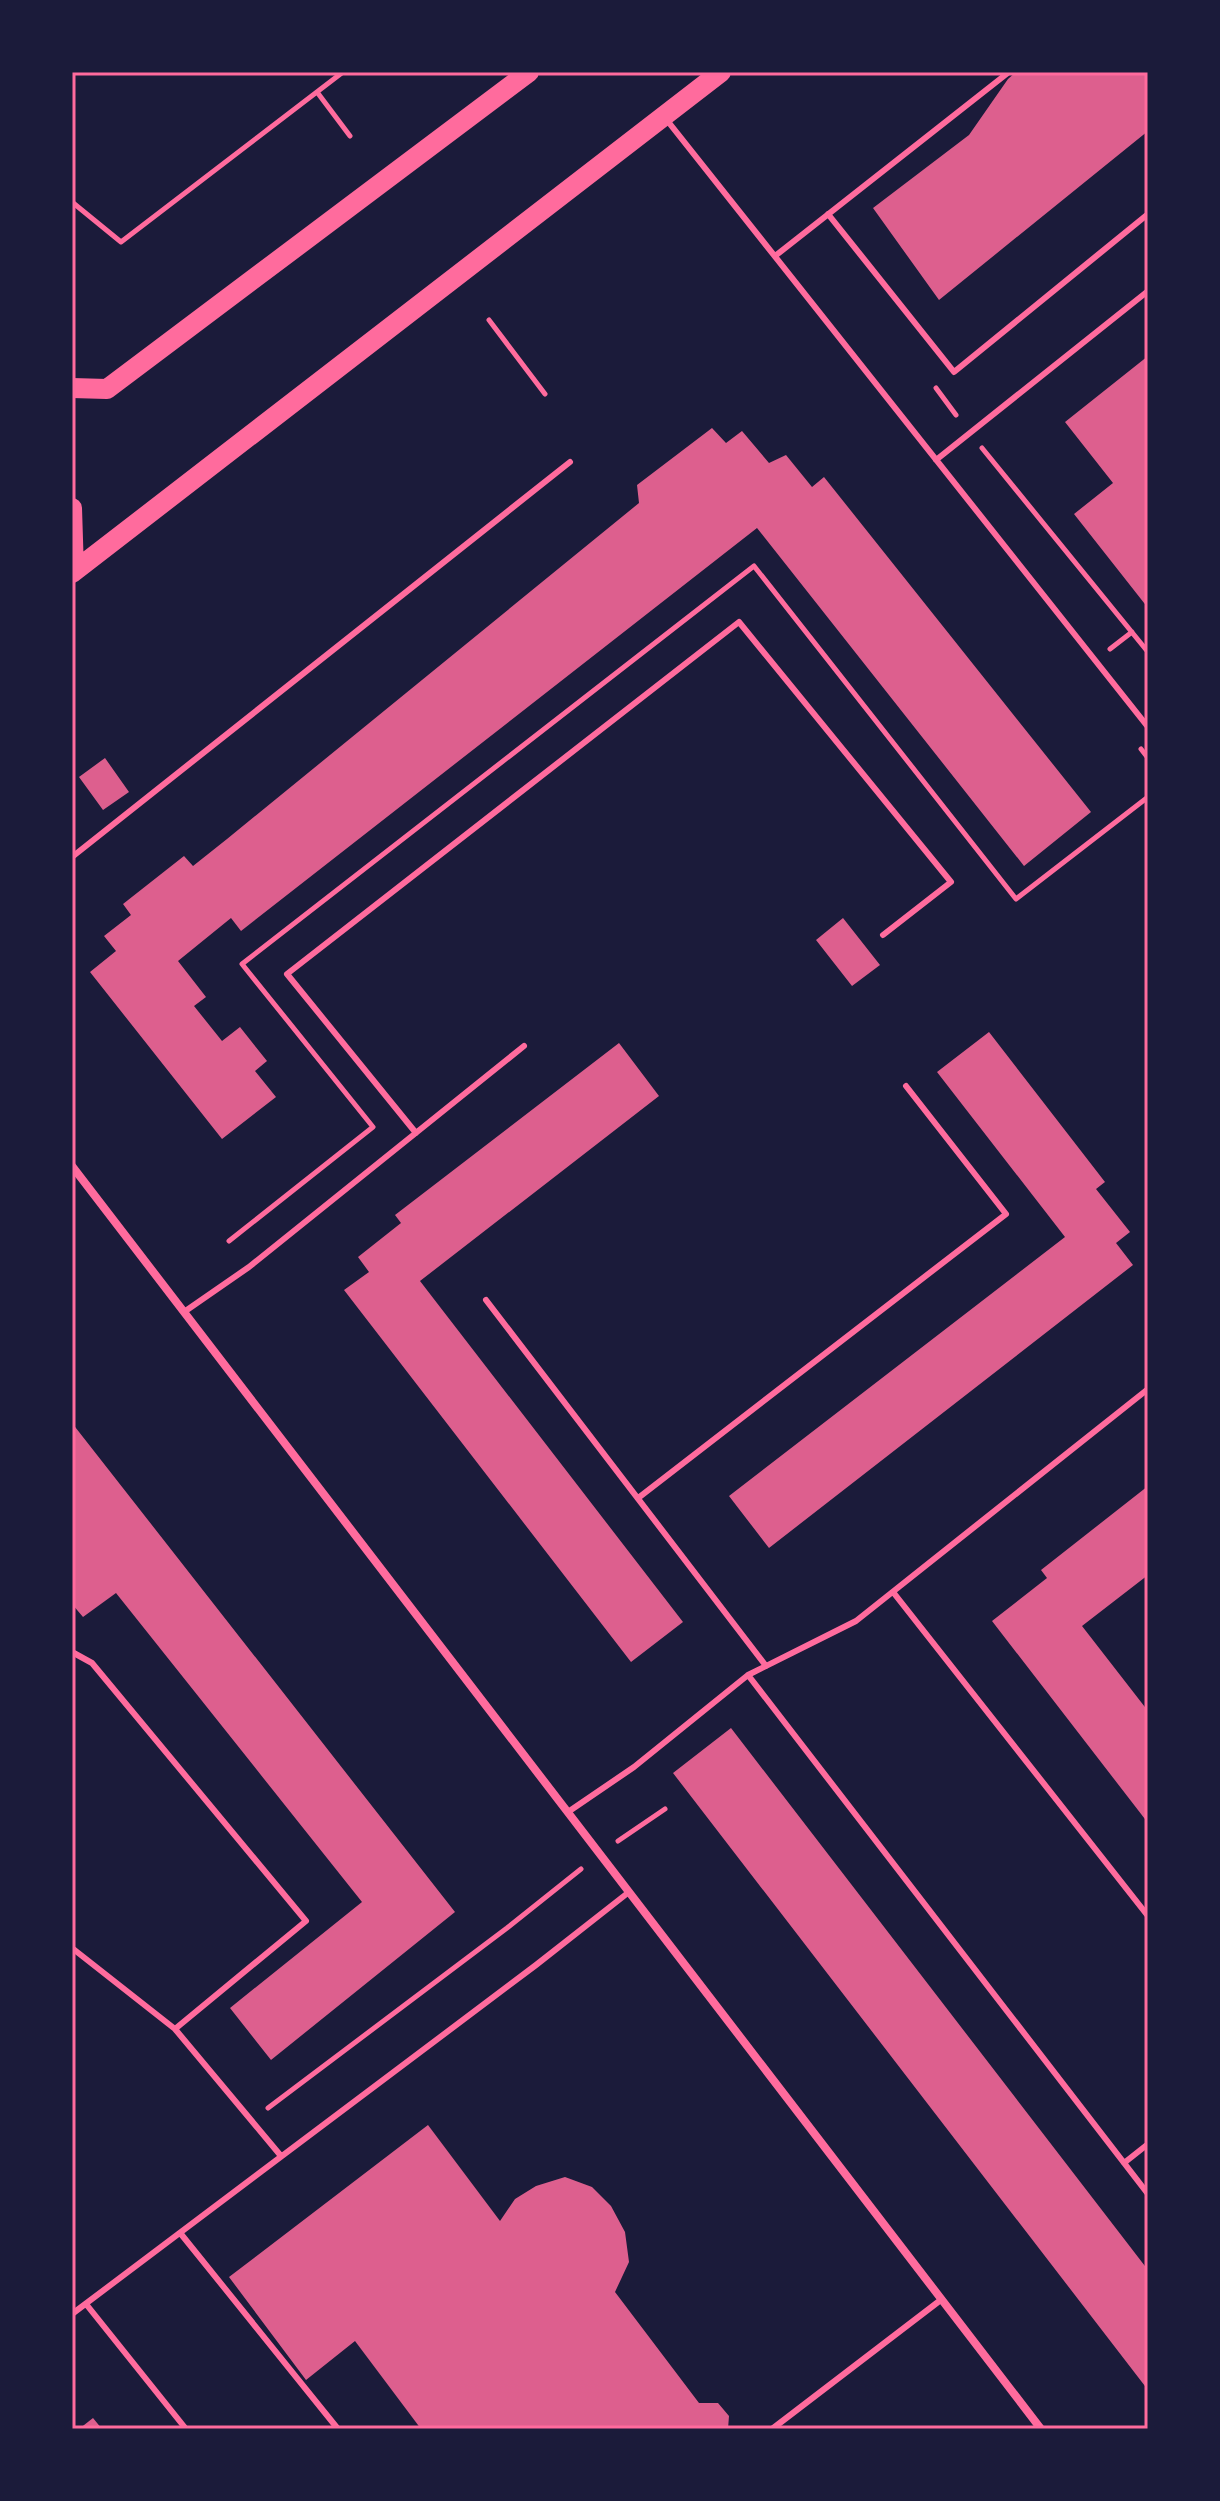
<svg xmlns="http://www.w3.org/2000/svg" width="1220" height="2501" font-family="'DejaVu Sans',sans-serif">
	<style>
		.building { fill: #dd5f8e }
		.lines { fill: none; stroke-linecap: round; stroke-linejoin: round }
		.path { stroke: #ff6b9d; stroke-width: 5 }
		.service { stroke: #ff6b9d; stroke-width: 6 }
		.minor { stroke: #ff6b9d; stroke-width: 8 }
		.primary { stroke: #ff6b9d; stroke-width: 20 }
		.neatline { fill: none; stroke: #ff6b9d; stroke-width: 3 }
	</style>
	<rect width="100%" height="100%" fill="#1b1b3a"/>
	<!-- building -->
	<path class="building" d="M 1016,72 L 1148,72 L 1148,131 L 939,300 L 873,208 L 969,135 L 1008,79 Z
		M 1148,356 L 1148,608 L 1074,514 L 1113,483 L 1065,422 Z
		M 712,428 L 726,443 L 742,431 L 769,463 L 786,455 L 812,487 L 824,477 L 1091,812 L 1024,866 L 757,528 L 241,931 L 231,918 L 178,961 L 206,997 L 194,1006 L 222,1041 L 240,1027 L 267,1061 L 255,1071 L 276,1097 L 222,1139 L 90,972 L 116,951 L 104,936 L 131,915 L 123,904 L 184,856 L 193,866 L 227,839 L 639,503 L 637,485 Z
		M 105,758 L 129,792 L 103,810 L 79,777 Z
		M 843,918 L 880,965 L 852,986 L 816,940 Z
		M 989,1032 L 1105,1182 L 1096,1189 L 1130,1232 L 1116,1243 L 1133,1265 L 769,1548 L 729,1496 L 1065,1237 L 937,1072 Z
		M 619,1043 L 659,1096 L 420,1281 L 683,1622 L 631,1662 L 344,1290 L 369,1272 L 358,1257 L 401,1223 L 395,1215 Z
		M 72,1423 L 455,1912 L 271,2060 L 230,2008 L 362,1902 L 116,1593 L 83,1617 L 72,1604 Z
		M 1148,1486 L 1148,1575 L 1082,1626 L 1148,1711 L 1148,1823 L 992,1621 L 1047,1578 L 1041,1570 Z
		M 731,1728 L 1148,2270 L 1148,2390 L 673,1773 Z
		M 428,2125 L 500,2221 L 515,2199 L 536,2186 L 565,2177 L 592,2187 L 611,2206 L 625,2232 L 629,2262 L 615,2292 L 699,2403 L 718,2403 L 729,2416 L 728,2429 L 421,2429 L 355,2341 L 306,2380 L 229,2277 Z
		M 93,2418 L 102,2429 L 79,2429 Z"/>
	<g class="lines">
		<!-- path -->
		<path class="path" d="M 317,92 L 350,136
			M 72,202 L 121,242 L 343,72
			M 489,320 L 545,394
			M 936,388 L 956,415
			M 982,448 L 1148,652
			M 1110,649 L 1132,632
			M 1141,749 L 1148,758
			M 229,1241 L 373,1127 L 242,964 L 754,566 L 1016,899 L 1148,797
			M 618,1841 L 665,1809
			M 268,2108 L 507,1928 L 581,1869"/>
		<!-- service -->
		<path class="service" d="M 666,119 L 1148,727
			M 828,214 L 954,372 L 1148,214
			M 775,256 L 1009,72
			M 936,460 L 1148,291
			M 72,857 L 570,462
			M 416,1133 L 287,974 L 739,622 L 951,882 L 883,935
			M 486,1300 L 766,1666
			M 184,1312 L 249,1267 L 524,1046
			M 638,1498 L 1006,1214 L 906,1086
			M 893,1592 L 1148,1916
			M 72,1652 L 92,1663 L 306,1921 L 175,2029 L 281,2156
			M 748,1675 L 1148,2194
			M 568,1812 L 634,1767 L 748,1675 L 856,1621 L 1148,1389
			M 72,1948 L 175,2029
			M 1124,2163 L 1148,2144
			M 181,2234 L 338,2429
			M 86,2304 L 186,2429
			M 72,2314 L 536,1965 L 629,1892
			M 772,2429 L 942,2299"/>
		<!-- minor -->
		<path class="minor" d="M 72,1166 L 1041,2429"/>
		<!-- primary -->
		<path class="primary" d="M 72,388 L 107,389 L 529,72
			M 72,508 L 74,571
			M 72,573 L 721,72"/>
	</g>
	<!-- border -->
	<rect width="1220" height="2501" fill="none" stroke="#1b1b3a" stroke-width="148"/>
	<rect x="74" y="74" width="1072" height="2353" class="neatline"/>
</svg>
